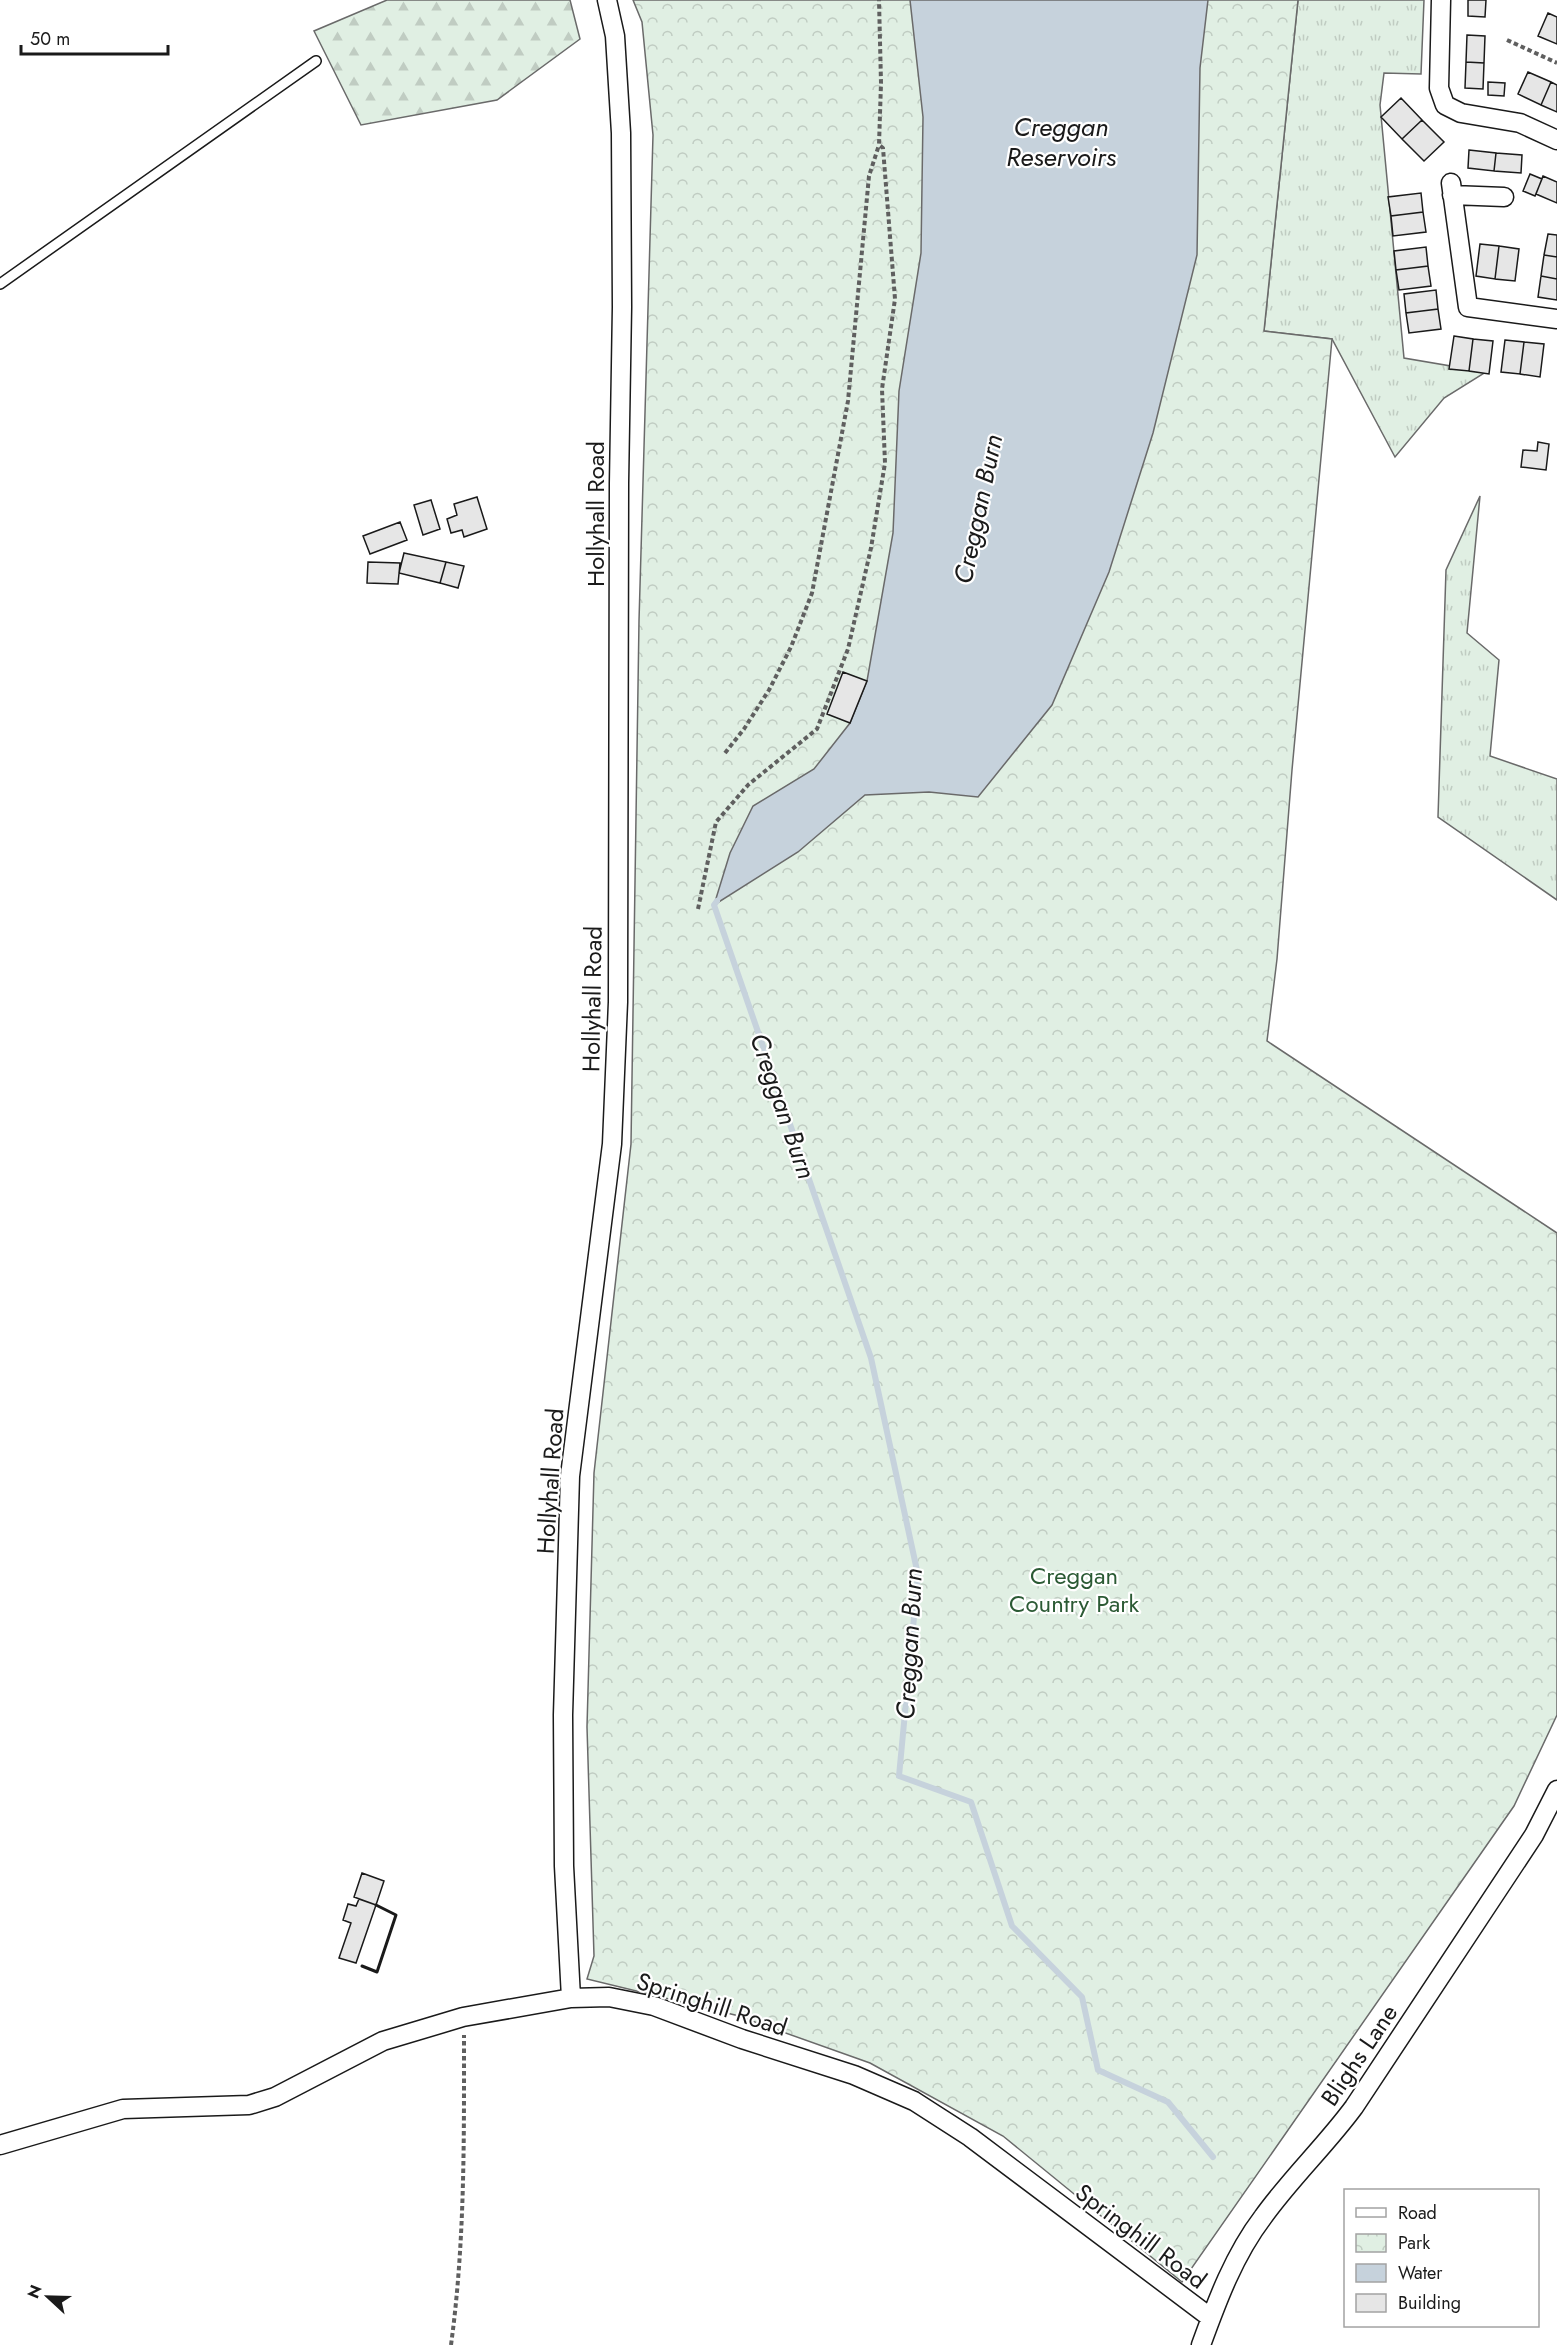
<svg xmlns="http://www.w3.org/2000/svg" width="1557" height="2345" font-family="Jost,sans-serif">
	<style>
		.grass { fill: url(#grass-tufts); stroke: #6a6a6a; stroke-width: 1.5 }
		.forest { fill: url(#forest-firs); stroke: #6a6a6a; stroke-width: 1.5 }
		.park { fill: url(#park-crowns); stroke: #6a6a6a; stroke-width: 1.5 }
		.water { fill: #c6d2dc; stroke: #6a6a6a; stroke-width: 1.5 }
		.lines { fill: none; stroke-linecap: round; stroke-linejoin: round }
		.stream { stroke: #c6d2dc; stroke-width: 6 }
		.building { fill: #e6e6e6; stroke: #1a1a1a; stroke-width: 1.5 }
		.service-casing { stroke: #1a1a1a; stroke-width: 12 }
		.minor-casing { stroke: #1a1a1a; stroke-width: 21 }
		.path { stroke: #5f5f5f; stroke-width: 4; stroke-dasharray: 4.5 3; stroke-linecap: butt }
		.service { stroke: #fff; stroke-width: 9 }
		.minor { stroke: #fff; stroke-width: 18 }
		.wall { stroke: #1a1a1a; stroke-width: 3 }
		.labels { text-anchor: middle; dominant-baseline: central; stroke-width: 4.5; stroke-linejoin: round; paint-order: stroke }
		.street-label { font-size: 24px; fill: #1a1a1a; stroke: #fff }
		.park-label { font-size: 24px; fill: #2b5a34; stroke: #fff }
		.water-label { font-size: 26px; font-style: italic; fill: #1a1a1a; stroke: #fff }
	</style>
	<defs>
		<pattern id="grass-tufts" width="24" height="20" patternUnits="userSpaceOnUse" patternTransform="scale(1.5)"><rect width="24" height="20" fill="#e0efe3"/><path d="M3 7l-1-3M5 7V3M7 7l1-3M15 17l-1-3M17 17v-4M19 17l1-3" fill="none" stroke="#c0ccc2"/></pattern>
		<pattern id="forest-firs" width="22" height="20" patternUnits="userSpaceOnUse" patternTransform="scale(1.5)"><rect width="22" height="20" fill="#e0efe3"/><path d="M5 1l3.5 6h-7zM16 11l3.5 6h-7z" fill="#c0ccc2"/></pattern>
		<pattern id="park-crowns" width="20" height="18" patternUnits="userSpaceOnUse" patternTransform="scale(1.5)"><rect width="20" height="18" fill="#e0efe3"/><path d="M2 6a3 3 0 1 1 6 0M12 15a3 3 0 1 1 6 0" fill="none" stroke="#c0ccc2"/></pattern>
	</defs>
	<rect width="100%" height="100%" fill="#fff"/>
	<!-- grass -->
	<path class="grass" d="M 1298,0 L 1424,0 L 1421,74 L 1384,73 L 1380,105 L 1404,358 L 1486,372 L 1444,398 L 1395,457 L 1332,339 L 1264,331 Z
		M 1480,496 L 1467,633 L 1499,660 L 1490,756 L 1557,779 L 1557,900 L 1438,817 L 1446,570 Z"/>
	<!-- forest -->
	<path class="forest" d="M 387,0 L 570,0 L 580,39 L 497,100 L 361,125 L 314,31 Z"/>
	<!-- park -->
	<path class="park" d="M 633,0 L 1298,0 L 1264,331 L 1332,339 L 1292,770 L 1277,959 L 1267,1041 L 1557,1233 L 1557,1715 L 1514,1806 L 1182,2282 L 1003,2136 L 870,2063 L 735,2015 L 587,1979 L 594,1956 L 587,1727 L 594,1473 L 631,1144 L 639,621 L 653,135 L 642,22 Z"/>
	<!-- water -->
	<path class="water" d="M 910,0 L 1208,0 L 1200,68 L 1197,255 L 1153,433 L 1109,572 L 1052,705 L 978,797 L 929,792 L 865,795 L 798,852 L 714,905 L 730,853 L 753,806 L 814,769 L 850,723 L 867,681 L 893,533 L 899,391 L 921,253 L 923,117 Z"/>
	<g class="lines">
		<!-- stream -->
		<path class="stream" d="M 717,901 L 714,905 L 871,1358 L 918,1575 L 899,1776 L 971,1802 L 1012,1926 L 1082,1997 L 1098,2070 L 1168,2102 L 1213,2157"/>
	</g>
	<!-- building -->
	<path class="building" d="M 1468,0 L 1486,0 L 1485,17 L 1468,16 Z
		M 1548,13 L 1557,17 L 1557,44 L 1538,36 Z
		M 1467,35 L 1485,36 L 1484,63 L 1466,62 Z
		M 1466,62 L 1484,63 L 1483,89 L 1465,88 Z
		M 1528,72 L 1551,82 L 1541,105 L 1518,94 Z
		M 1488,82 L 1505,83 L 1504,96 L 1488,95 Z
		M 1551,82 L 1557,85 L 1557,112 L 1541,105 Z
		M 1401,98 L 1422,120 L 1402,139 L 1381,117 Z
		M 1422,120 L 1444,142 L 1424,161 L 1402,139 Z
		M 1469,150 L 1496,153 L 1494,171 L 1468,168 Z
		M 1496,153 L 1522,155 L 1521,173 L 1494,171 Z
		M 1530,174 L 1542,179 L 1535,196 L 1523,191 Z
		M 1543,176 L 1557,182 L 1557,203 L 1536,194 Z
		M 1421,193 L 1423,212 L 1391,216 L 1388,197 Z
		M 1423,212 L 1426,232 L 1393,236 L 1391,216 Z
		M 1548,234 L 1557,235 L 1557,257 L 1544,255 Z
		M 1480,244 L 1499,246 L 1495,279 L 1476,276 Z
		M 1499,246 L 1519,249 L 1515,281 L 1495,279 Z
		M 1426,247 L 1428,266 L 1396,270 L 1394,251 Z
		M 1544,255 L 1557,257 L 1557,279 L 1541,276 Z
		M 1428,266 L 1431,286 L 1399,290 L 1396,270 Z
		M 1541,276 L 1557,279 L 1557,300 L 1538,297 Z
		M 1436,290 L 1438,309 L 1406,313 L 1404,294 Z
		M 1438,309 L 1441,329 L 1409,333 L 1406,313 Z
		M 1454,336 L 1473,339 L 1469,371 L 1449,369 Z
		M 1473,339 L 1493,341 L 1489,374 L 1469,371 Z
		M 1505,340 L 1524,342 L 1520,374 L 1501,372 Z
		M 1524,342 L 1544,344 L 1540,377 L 1520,374 Z
		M 1538,442 L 1549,444 L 1546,470 L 1521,467 L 1523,450 L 1537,451 Z
		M 477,497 L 487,529 L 464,537 L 462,530 L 451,533 L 447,519 L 457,515 L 454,504 Z
		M 431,500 L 440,529 L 423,535 L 414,505 Z
		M 400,522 L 407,540 L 370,554 L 363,536 Z
		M 404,553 L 446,562 L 440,583 L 399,573 Z
		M 368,562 L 400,563 L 398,584 L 367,583 Z
		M 446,562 L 464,566 L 458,588 L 440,583 Z
		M 843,672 L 867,681 L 850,723 L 827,714 Z
		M 362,1873 L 384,1881 L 376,1905 L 354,1897 Z
		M 359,1899 L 376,1905 L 356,1963 L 339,1958 L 351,1923 L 343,1920 L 348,1904 L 356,1906 Z"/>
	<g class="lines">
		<!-- service casing -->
		<g class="service-casing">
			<path id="service" d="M 0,284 L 316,61"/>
		</g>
		<!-- minor casing -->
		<g class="minor-casing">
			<path id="minor" d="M 1441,0 L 1439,88 L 1445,105 L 1461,113 L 1520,123 L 1557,140
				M 1451,183 L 1468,307 L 1557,319
				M 1452,195 L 1504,197
				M 571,1998 L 564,1866 L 563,1715 L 570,1476 L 612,1144 L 618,1002 L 619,483 L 622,307 L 621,133 L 615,36 L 607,0
				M 0,2145 L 123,2109 L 249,2105 L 275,2097 L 383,2041 L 463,2017 L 571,1998 L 609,1997 L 654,2006 L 742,2039 L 854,2075 L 914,2101 L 970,2137 L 1211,2318
				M 1201,2345 C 1217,2301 1234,2255 1263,2217 C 1291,2178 1326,2145 1354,2107 L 1534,1835 L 1557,1790"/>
		</g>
		<!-- path -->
		<path class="path" d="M 1507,40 L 1557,63
			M 725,753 L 744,729 L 769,690 L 791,647 L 812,593 L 848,401 L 869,176 L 879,145
			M 698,909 L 716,822 L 748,785 L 817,729 L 848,649 L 871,548 L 885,463 L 882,389 L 895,299 L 883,148 L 879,145 L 881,83 L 879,0
			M 451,2345 C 465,2242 464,2139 464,2035"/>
		<!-- service -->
		<use href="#service" class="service"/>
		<!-- minor -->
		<use href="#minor" class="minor"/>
		<!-- wall -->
		<path class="wall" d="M 362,1966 L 377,1972 L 396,1915 L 376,1905"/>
	</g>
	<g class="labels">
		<!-- street labels -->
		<g class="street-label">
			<text transform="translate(595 514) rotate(-90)">Hollyhall Road</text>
			<text transform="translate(592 999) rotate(-89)">Hollyhall Road</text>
			<text transform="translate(550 1481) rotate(-86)">Hollyhall Road</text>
			<text transform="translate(712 2004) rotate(18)">Springhill Road</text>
			<text transform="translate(1359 2055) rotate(-56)">Blighs Lane</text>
			<text transform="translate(1141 2236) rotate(37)">Springhill Road</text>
		</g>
		<!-- park labels -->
		<g class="park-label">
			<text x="1074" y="1575">Creggan<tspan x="1074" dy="28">Country Park</tspan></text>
		</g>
		<!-- water labels -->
		<g class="water-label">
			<text x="1061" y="127">Creggan<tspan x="1061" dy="30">Reservoirs</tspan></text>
			<text transform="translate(978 509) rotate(-78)">Creggan Burn</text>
			<text transform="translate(783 1106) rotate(71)">Creggan Burn</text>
			<text transform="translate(909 1644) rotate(-87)">Creggan Burn</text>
		</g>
	</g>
	<!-- legend -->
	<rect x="1344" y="2189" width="195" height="138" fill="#ffffff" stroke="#a3a3a3" stroke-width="1.5"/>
	<rect x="1356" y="2208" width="30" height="9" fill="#ffffff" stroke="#a3a3a3" stroke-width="1.5"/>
	<text x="1398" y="2219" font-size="18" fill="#1a1a1a">Road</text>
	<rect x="1356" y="2234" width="30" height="18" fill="url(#park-crowns)" stroke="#a3a3a3" stroke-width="1.5"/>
	<text x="1398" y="2249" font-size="18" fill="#1a1a1a">Park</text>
	<rect x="1356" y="2264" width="30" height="18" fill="#c6d2dc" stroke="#a3a3a3" stroke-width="1.5"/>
	<text x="1398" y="2279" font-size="18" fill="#1a1a1a">Water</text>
	<rect x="1356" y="2294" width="30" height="18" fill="#e6e6e6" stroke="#a3a3a3" stroke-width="1.5"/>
	<text x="1398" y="2309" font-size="18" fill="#1a1a1a">Building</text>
	<!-- north arrow -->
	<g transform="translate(48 2297) rotate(292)" stroke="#ffffff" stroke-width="4.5" paint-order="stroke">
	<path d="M0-4.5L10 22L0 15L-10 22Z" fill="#1a1a1a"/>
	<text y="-9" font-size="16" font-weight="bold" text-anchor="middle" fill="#1a1a1a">N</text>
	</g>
	<!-- scale -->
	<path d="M21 45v9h147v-9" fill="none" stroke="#1a1a1a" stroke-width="3"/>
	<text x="30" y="45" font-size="18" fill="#1a1a1a" stroke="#ffffff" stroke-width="4.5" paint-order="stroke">50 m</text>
</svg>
